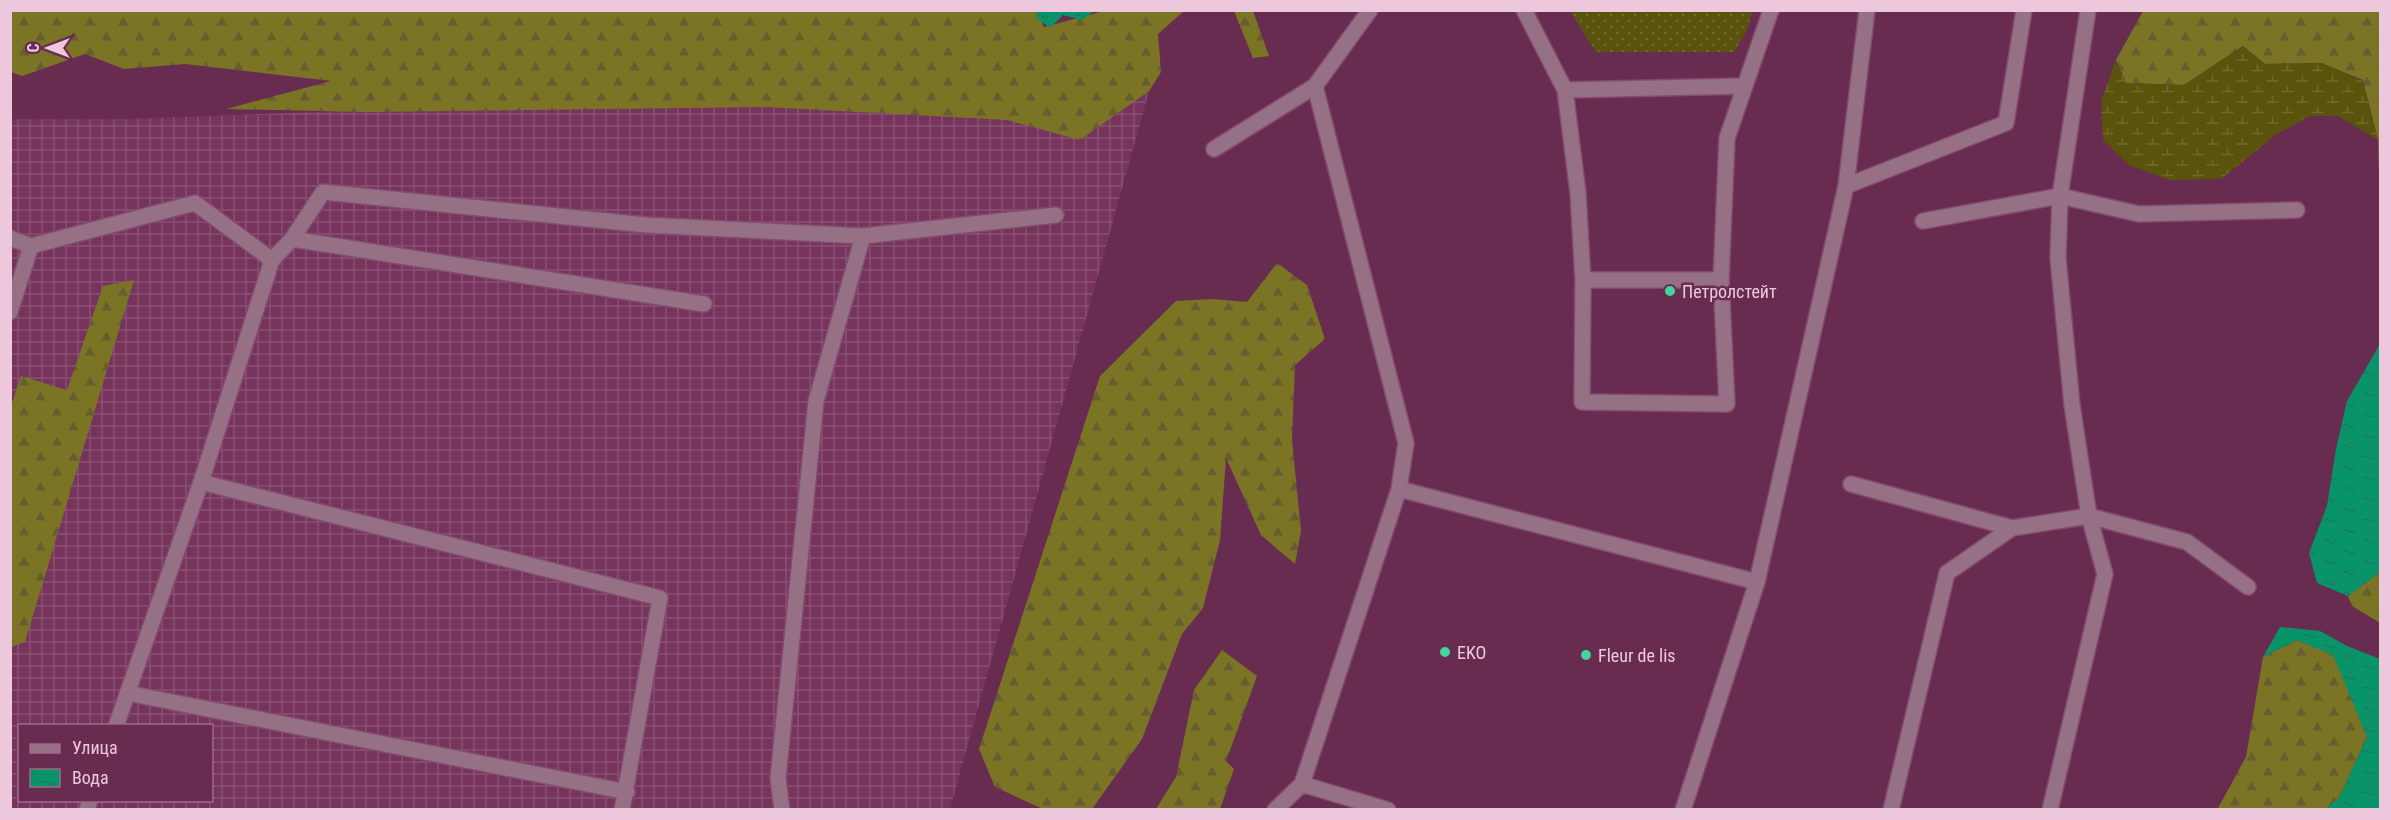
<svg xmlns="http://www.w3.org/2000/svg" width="2391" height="820" font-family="'Roboto Condensed',sans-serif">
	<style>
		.industrial { fill: url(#industrial-grid); fill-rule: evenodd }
		.grass { fill: url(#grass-dots) }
		.forest { fill: url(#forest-firs) }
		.wetland { fill: url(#wetland-marsh) }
		.water { fill: url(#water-ripples) }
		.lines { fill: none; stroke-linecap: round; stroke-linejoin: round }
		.minor-casing { stroke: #834b6d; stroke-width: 18 }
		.minor { stroke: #967085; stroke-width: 15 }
		.poi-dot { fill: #45d49f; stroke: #682c51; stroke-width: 2 }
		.labels { text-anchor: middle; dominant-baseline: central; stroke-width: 5; stroke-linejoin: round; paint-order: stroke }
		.poi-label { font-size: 18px; fill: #edc8dc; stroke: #682c51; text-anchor: start }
	</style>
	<defs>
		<pattern id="industrial-grid" width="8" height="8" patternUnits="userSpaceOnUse" patternTransform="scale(1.5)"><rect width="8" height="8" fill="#76345d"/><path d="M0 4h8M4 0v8" fill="none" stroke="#8a5074"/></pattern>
		<pattern id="grass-dots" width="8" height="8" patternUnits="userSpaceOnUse" patternTransform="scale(1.5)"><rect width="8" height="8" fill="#59530b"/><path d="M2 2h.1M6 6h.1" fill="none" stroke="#716a2e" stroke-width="1.8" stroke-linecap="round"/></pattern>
		<pattern id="forest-firs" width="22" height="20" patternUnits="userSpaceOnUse" patternTransform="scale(1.5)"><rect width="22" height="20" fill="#7b7425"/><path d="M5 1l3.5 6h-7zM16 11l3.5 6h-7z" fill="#665e31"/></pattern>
		<pattern id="wetland-marsh" width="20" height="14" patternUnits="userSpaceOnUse" patternTransform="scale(1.5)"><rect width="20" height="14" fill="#59530b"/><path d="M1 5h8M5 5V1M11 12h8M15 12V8" fill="none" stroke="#716a2e"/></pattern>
		<pattern id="water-ripples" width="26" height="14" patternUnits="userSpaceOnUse" patternTransform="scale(1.5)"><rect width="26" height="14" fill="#089369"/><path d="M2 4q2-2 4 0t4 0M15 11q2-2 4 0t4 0" fill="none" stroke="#1b795d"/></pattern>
	</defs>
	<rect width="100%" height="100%" fill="#682c51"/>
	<!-- industrial -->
	<path class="industrial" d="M 1128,82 L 1149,91 L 950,809 L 11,810 L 11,119 L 125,119 ZM 20,726 L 212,726 L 212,800 L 20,800 Z"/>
	<!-- grass -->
	<path class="grass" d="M 1570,11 L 1753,11 L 1746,32 L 1734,52 L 1596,52 Z"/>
	<!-- forest -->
	<path class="forest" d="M 1037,10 L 1044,27 L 1104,11 L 1184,11 L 1158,34 L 1161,72 L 1149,91 L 1080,140 L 1007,120 L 766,107 L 366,112 L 226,109 L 331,81 L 185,64 L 124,69 L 85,54 L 22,76 L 11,72 L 10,11 Z
		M 1234,11 L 1253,11 L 1269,56 L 1253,58 Z
		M 2143,11 L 2380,11 L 2380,207 L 2378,140 L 2363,80 L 2321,63 L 2265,64 L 2243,46 L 2184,85 L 2126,83 L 2116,60 Z
		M 1277,263 L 1307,285 L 1325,339 L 1295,365 L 1292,440 L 1301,531 L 1295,564 L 1261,535 L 1226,458 L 1220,540 L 1203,608 L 1182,634 L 1142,739 L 1092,809 L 1043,809 L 995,787 L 979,749 L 1100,376 L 1176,301 L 1212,299 L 1247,302 Z
		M 134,280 L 25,642 L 11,647 L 10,409 L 21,376 L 67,390 L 103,286 Z
		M 2380,572 L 2380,623 L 2352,606 L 2348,596 Z
		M 2297,640 L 2334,655 L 2367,737 L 2339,798 L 2325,809 L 2217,810 L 2246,757 L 2263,657 Z
		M 1222,650 L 1257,676 L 1226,761 L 1234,769 L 1220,809 L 1156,809 L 1176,777 L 1194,690 Z"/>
	<!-- wetland -->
	<path class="wetland" d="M 2243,46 L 2265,64 L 2322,63 L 2363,81 L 2378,140 L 2338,116 L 2310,116 L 2277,134 L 2221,179 L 2169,180 L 2129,165 L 2103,140 L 2101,101 L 2116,60 L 2126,83 L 2184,85 Z"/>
	<!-- water -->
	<path class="water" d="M 1036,11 L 1036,10 L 1094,11 L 1082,20 L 1063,15 L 1050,28 L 1037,18 Z
		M 2380,344 L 2380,572 L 2348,596 L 2317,583 L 2309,553 L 2327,506 L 2336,449 L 2347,401 Z
		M 2280,627 L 2320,631 L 2347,646 L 2380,659 L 2380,809 L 2325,809 L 2339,798 L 2367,737 L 2333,655 L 2297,640 L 2263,657 Z"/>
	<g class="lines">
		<!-- minor casing -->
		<g class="minor-casing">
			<path id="minor" d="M 1370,10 L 1315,86 L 1406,443 L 1399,489 L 1302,784 L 1388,810
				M 1524,10 L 1565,90 L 1578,193 L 1583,280 L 1721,280 L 1727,138 L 1771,10
				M 1565,90 L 1745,86
				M 1214,149 L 1315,86
				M 1846,186 L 2006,123 L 2024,10
				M 1923,221 L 2060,196 L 2139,214 L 2297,210
				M 10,238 L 31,246 L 195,203 L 272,260
				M 292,239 L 704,304
				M 1583,280 L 1582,402 L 1727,404 L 1721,280
				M 10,312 L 31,246
				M 201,482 L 660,598 L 622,810
				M 1851,484 L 2012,528
				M 1399,489 L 1757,582
				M 127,693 L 627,792
				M 116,726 L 201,482 L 272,260 L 292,239 L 323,192 L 646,225 L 863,236 L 1056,215
				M 87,810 L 90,800
				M 782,810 L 778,778 L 816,401 L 863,236
				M 1275,810 L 1302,784
				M 1683,810 L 1757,582 L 1846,186 L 1867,10
				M 1891,810 L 1947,573 L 2012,528 L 2089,516 L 2187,542 L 2248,587
				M 2050,810 L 2105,574 L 2089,516 L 2072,405 L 2058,258 L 2060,196 L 2088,10"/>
		</g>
		<!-- minor -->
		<use href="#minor" class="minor"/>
	</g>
	<!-- markers -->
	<g class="poi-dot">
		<circle cx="1670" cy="291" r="6"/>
		<circle cx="1445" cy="652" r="6"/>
		<circle cx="1586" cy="655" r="6"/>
	</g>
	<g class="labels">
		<!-- poi labels -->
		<g class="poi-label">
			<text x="1682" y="291">Петролстейт</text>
			<text x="1457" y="652">EKO</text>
			<text x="1598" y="655">Fleur de lis</text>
		</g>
	</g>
	<!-- border -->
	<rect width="2391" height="820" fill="none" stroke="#edc8dc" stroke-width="24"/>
	<!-- legend -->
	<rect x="18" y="724" width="195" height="78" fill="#682c51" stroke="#9d6a89" stroke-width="1.5"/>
	<rect x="30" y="744" width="30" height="9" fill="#967085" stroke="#9d6a89" stroke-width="1.5"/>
	<text x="72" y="754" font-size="18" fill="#edc8dc">Улица</text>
	<rect x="30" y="769" width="30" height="18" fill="url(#water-ripples)" stroke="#9d6a89" stroke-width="1.5"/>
	<text x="72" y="784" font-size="18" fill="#edc8dc">Вода</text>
	<!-- north arrow -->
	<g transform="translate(48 48) rotate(270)" stroke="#682c51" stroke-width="4.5" paint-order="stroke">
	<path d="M0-4.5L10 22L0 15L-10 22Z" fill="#edc8dc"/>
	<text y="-9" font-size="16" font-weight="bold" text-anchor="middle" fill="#edc8dc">С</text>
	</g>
</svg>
